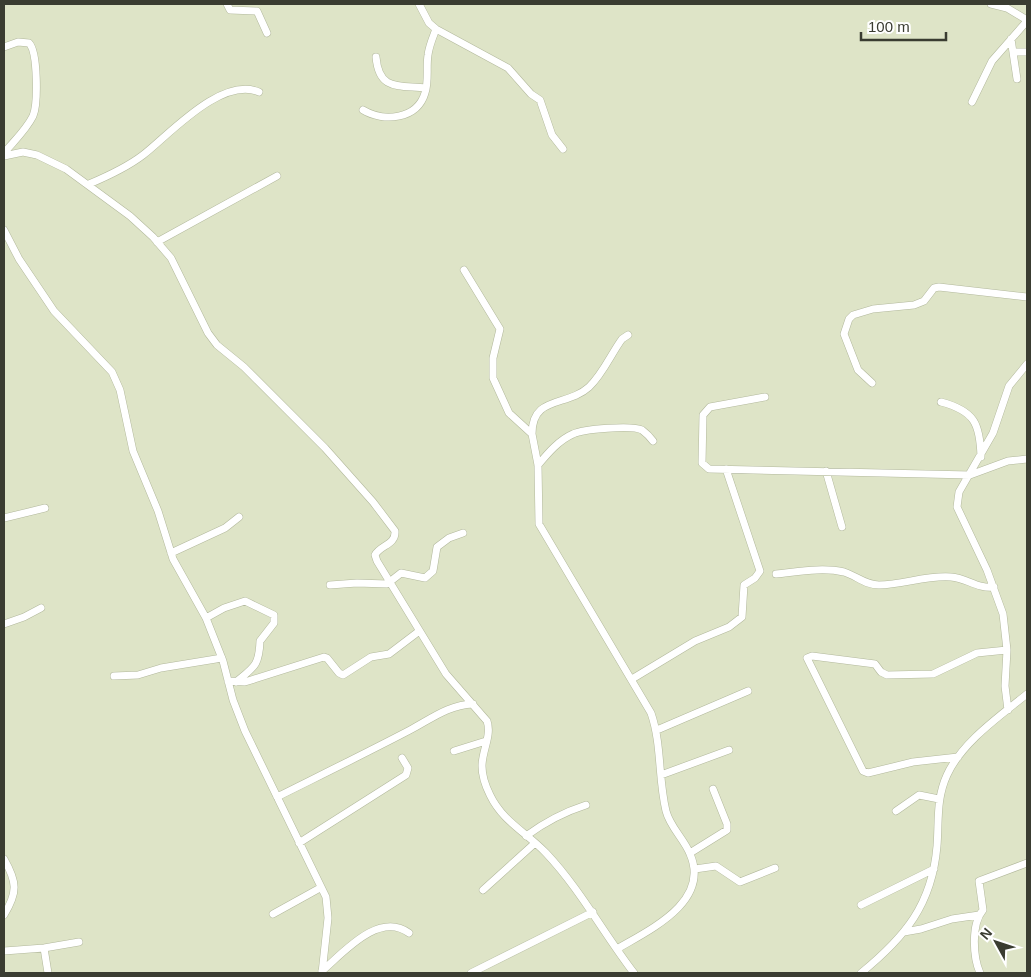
<svg xmlns="http://www.w3.org/2000/svg" width="1031" height="977" font-family="Arial,sans-serif">
	<style>
		.lines { fill: none; stroke-linecap: round; stroke-linejoin: round }
		.minor-casing { stroke: #b2b89c; stroke-width: 8 }
		.minor { stroke: #fff; stroke-width: 7 }
	</style>
	<rect width="100%" height="100%" fill="#dee4c7"/>
	<g class="lines">
		<!-- minor casing -->
		<g class="minor-casing">
			<path id="minor" d="M 227,4 L 230,10 L 257,11 L 267,33
				M 419,4 L 429,23 L 436,29 L 508,68 L 531,94 L 540,100 L 552,135 L 563,149
				M 991,4 L 1007,8 L 1027,20
				M 1011,39 L 1017,79
				M 4,47 L 18,42 L 29,43 C 38,52 38,104 33,116 C 26,130 14,141 4,153
				M 1015,52 L 1027,52
				M 376,57 C 379,91 398,85 426,88
				M 972,102 L 992,61 L 1027,21
				M 363,110 C 383,122 417,120 425,93 C 429,81 426,67 428,55 C 429,46 433,37 436,29
				M 4,156 L 23,152 L 37,155 L 66,169 L 130,216 L 153,237 L 171,258 L 208,333 L 217,345 L 244,367 L 325,448 L 373,502 L 395,531 C 396,545 380,545 375,555 L 377,561 L 446,674 L 487,721 C 492,735 482,751 482,766 C 482,776 486,787 490,795 C 503,822 526,832 546,853 C 580,889 604,934 634,973
				M 89,184 C 108,176 126,168 143,155 C 169,135 221,76 259,92
				M 4,230 L 19,259 L 54,311 L 112,372 L 120,390 L 133,451 L 158,511 L 173,559 L 206,618 L 223,661 L 233,700 L 245,731 L 326,897 L 328,918 L 322,973
				M 157,242 L 277,176
				M 464,270 L 500,329 L 493,358 L 493,378 L 509,413 L 532,434 L 538,465 L 539,524 L 651,713 C 662,745 658,778 666,811 C 670,827 684,839 690,854 C 711,902 649,930 617,949
				M 872,383 L 858,370 L 844,334 L 849,319 L 853,315 L 873,309 L 914,305 L 924,301 L 934,288 L 939,287 L 1027,297
				M 765,397 L 710,407 L 703,415 L 702,463 L 709,469 L 970,475 L 1008,461 L 1027,459
				M 941,402 C 975,411 980,424 981,457
				M 532,434 C 532,395 567,407 589,387 C 603,374 611,354 622,339 L 628,335
				M 538,465 C 548,453 559,440 573,434 C 583,429 632,425 642,430 C 646,433 650,437 653,441
				M 826,471 L 842,527
				M 4,518 L 45,508
				M 171,553 L 225,528 L 239,517
				M 776,574 C 797,572 822,567 844,572 C 857,576 865,585 879,585 C 903,585 926,575 951,577 C 967,578 977,589 994,587
				M 330,585 L 357,583 L 387,584 L 401,573 L 425,578 L 433,571 L 437,547 L 449,538 L 463,533
				M 206,618 L 224,608 L 245,601 L 274,615 L 274,623 L 260,641 C 259,666 254,667 236,682
				M 4,624 L 24,617 L 41,608
				M 114,676 L 138,675 L 161,668 L 222,658
				M 632,679 L 695,641 L 729,627 L 742,617 L 744,585 L 755,578 L 760,571 L 726,469
				M 228,681 L 245,682 L 324,657 L 327,658 L 339,673 L 343,675 L 371,657 L 389,654 L 418,632
				M 1008,710 L 1005,686 L 1007,650 L 1003,614 L 987,570 L 957,507 L 959,492 L 993,433 L 1009,386 L 1027,364
				M 657,730 L 748,691
				M 454,751 L 486,741
				M 958,757 L 913,762 L 868,773 L 863,771 L 807,658 L 812,656 L 875,664 L 881,672 L 887,675 L 933,674 L 977,653 L 1007,650
				M 661,775 L 729,750
				M 277,797 C 321,775 366,753 410,730 C 431,719 448,705 473,704
				M 896,811 L 919,795 L 939,799
				M 526,836 C 545,822 564,812 586,805
				M 299,843 L 406,775 L 408,768 L 402,758
				M 690,853 L 727,830 L 727,824 L 713,789
				M 4,859 C 17,882 18,892 4,915
				M 695,869 L 716,866 L 740,882 L 775,868
				M 483,890 L 535,843
				M 861,905 L 934,869
				M 273,914 L 320,888
				M 904,932 L 921,929 L 952,919 L 979,915
				M 44,948 L 48,973
				M 4,951 L 44,948 L 79,942
				M 322,971 C 344,952 379,911 409,933
				M 471,973 L 593,912
				M 861,973 C 905,937 932,905 937,846 C 939,821 936,799 947,775 C 962,742 1000,716 1027,694
				M 980,973 C 973,957 971,924 983,910 L 979,881 L 1027,863"/>
		</g>
		<!-- minor -->
		<use href="#minor" class="minor"/>
	</g>
	<!-- border -->
	<rect width="1031" height="977" fill="none" stroke="#3a3c31" stroke-width="10"/>
	<!-- north arrow -->
	<g transform="translate(996 942) rotate(310)" stroke="#ffffff" stroke-width="4" paint-order="stroke">
	<path d="M0-4L9 19L0 12L-9 19Z" fill="#3a3c31"/>
	<text y="-8" font-size="14" font-weight="bold" text-anchor="middle" fill="#3a3c31">N</text>
	</g>
	<!-- scale -->
	<path d="M861 32v8h85v-8" fill="none" stroke="#3a3c31" stroke-width="2.5"/>
	<text x="868" y="32" font-size="15" fill="#3a3c31" stroke="#ffffff" stroke-width="4" paint-order="stroke">100 m</text>
</svg>
